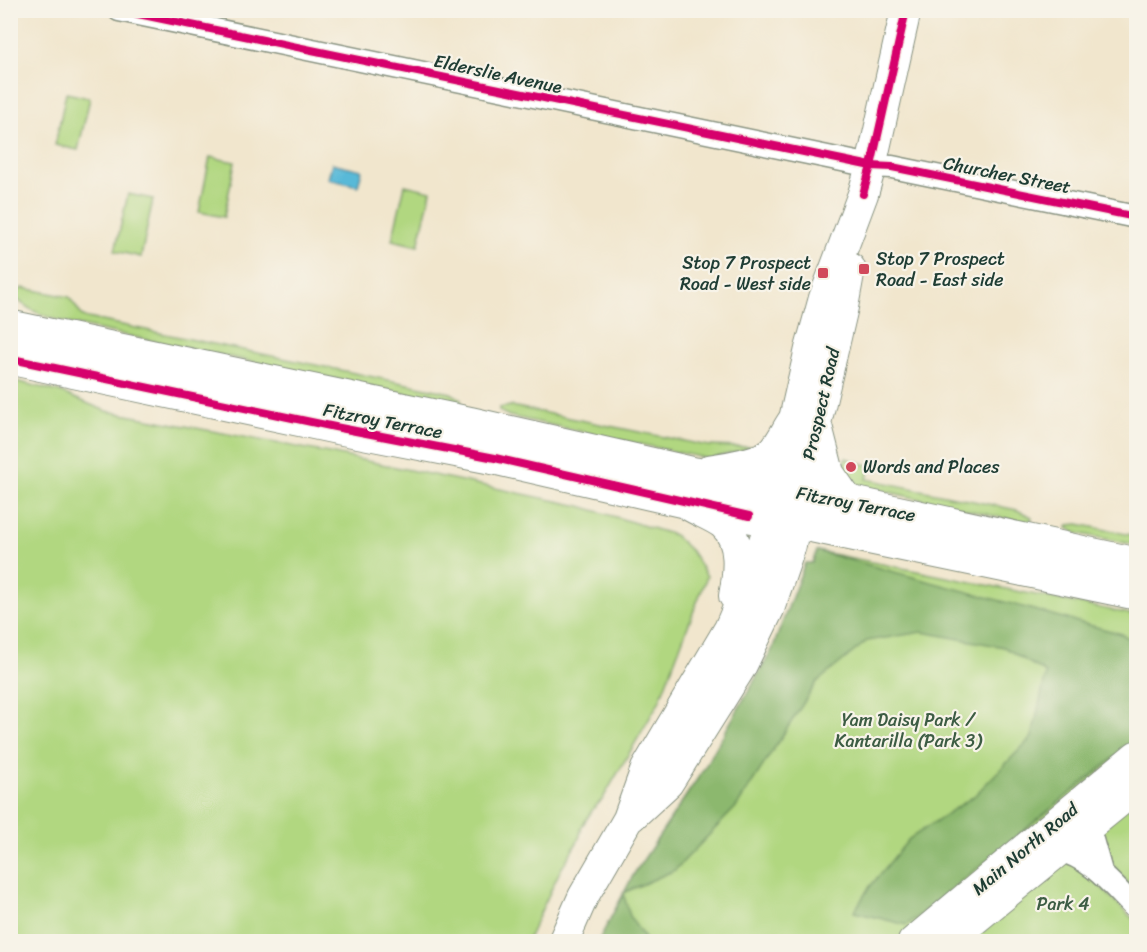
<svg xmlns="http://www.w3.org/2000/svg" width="1147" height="952" font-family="Sriracha,sans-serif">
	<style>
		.green { fill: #b1d780; stroke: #688a5a; stroke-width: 1.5 }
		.forest { fill: #8cb86e; stroke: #567a51; stroke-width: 1.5 }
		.water { fill: #59b9d8; stroke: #3c7b86; stroke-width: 1.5 }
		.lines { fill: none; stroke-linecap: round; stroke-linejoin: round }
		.minor-casing { stroke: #889280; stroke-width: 25 }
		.major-casing { stroke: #889280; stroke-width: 32 }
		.highway-casing { stroke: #889280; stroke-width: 35 }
		.minor { stroke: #fff; stroke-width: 22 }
		.major { stroke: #fff; stroke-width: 30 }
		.highway { stroke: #fff; stroke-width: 33 }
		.cycleway-casing { stroke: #f7f3e8; stroke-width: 11 }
		.cycleway { stroke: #d6006c; stroke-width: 8 }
		.poi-dot { fill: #d1495b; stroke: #f7f3e8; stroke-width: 2 }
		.labels { text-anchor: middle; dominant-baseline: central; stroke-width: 4.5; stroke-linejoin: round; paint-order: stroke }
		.street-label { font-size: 18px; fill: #1f3d34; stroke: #f7f3e8 }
		.poi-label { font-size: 18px; fill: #1f3d34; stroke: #f7f3e8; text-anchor: start }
		.park-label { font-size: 18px; fill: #3c5c43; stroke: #f7f3e8 }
	</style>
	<rect width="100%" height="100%" fill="#f7f3e8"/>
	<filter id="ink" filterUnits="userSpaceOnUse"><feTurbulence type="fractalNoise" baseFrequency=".0167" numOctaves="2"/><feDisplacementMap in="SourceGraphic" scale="12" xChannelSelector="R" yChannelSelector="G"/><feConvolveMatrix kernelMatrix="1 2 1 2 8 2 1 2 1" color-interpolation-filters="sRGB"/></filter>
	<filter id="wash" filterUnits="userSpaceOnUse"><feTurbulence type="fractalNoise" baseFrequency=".008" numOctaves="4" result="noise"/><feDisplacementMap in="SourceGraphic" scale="24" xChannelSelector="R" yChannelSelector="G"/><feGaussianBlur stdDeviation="1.35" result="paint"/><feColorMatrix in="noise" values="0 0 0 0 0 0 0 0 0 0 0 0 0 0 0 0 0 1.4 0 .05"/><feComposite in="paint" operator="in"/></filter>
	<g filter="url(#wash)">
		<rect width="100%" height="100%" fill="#f1e6cd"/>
		<!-- green -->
		<path class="green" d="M 66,93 L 90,98 L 78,150 L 55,145 Z
			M 210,157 L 235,162 L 224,217 L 199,212 Z
			M 405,185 L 431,191 L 418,246 L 392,240 Z
			M 128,194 L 153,199 L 141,257 L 115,251 Z
			M 23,288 L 69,297 L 83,317 L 451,393 L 461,399 L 461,403 L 449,403 L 72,324 C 49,317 27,313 12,293 Z
			M 11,380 L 60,392 L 106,411 L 329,453 L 580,506 L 674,535 L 691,551 L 707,576 L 659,702 L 602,800 L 593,809 L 582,826 L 579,839 L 560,871 L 527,941 L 11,941 Z
			M 511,406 L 703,445 C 721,448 737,446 756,447 L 709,459 L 509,416 L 499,411 L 499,408 Z
			M 846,458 L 870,466 L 867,479 L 1017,510 L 1032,517 L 1031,521 L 1016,521 L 858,485 L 839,470 Z
			M 1078,524 L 1136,536 L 1136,545 L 1076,533 L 1067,528 L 1068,525 Z
			M 817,551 L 1136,615 L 1136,742 L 902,941 L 598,942 L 634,874 L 702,772 L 772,650 L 805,563 L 812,563 Z
			M 1136,795 L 1136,893 L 1104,855 L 1098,833 Z
			M 1062,855 L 1094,880 L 1136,922 L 1136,941 L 955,942 Z"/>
		<!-- forest -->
		<path class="forest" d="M 817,551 L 1122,634 L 1136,643 L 1136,740 L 907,925 L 854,912 L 868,889 L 909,839 L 974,796 L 1032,737 L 1046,673 L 1004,647 L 922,632 L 867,641 L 817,682 L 737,806 L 675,870 L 623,893 L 631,919 L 647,941 L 598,942 L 634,874 L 702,772 L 772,650 L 805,563 L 812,563 Z"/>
		<!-- water -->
		<path class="water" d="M 332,163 L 362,170 L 358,186 L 328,179 Z"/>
	</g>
	<g filter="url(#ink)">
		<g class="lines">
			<!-- minor casing -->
			<g class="minor-casing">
				<path id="minor" d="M 119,10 L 871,166 L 892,167 L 1136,217
					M 1088,826 L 1102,875
					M 1058,850 C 1091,857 1114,887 1136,909"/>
			</g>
			<!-- major casing -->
			<g class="major-casing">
				<path id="major" d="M 817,426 L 829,473 L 849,502
					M 690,506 C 700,512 714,517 723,524 C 743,541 738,574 734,596
					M 631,817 L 668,783 L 741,667 L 769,609 L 791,545 L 804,475 L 843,307 L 850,268
					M 563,942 L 583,897 L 628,819 L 646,769 L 729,629 L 756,566 L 771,520 L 810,349 L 824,298 L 863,194 L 871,166 L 906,10
					M 913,942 L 1136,756
					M 947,942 L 1136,788"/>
			</g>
			<!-- highway casing -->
			<g class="highway-casing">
				<path id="highway" d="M 10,327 L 472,424 L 695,474 L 849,502 L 1136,564
					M 10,358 L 335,427 L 495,458 L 749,516 L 814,526 L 1136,593
					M 711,471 C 729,468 762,465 775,451 C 782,443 787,432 793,423"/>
			</g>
			<!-- minor -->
			<use href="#minor" class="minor"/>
			<!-- major -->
			<use href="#major" class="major"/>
			<!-- highway -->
			<use href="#highway" class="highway"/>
			<!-- cycleway casing -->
			<g class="cycleway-casing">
				<path id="cycleway" d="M 119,10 L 871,166 L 892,167 L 1136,217
					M 863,194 L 871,166 L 906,10
					M 12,359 L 335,427 L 495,458 L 749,516"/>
			</g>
			<!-- cycleway -->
			<use href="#cycleway" class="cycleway"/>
		</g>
	</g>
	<!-- markers -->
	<g class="poi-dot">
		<rect x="858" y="263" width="12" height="12" rx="3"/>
		<rect x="817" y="267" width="12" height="12" rx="3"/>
		<circle cx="851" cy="467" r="6"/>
	</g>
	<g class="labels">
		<!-- street labels -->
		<g class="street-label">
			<text transform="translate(498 74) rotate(12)">Elderslie Avenue</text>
			<text transform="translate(1007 175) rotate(11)">Churcher Street</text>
			<text transform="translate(821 404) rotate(-77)">Prospect Road</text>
			<text transform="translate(383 421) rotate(11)">Fitzroy Terrace</text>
			<text transform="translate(856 504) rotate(11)">Fitzroy Terrace</text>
			<text transform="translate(1025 849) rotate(-40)">Main North Road</text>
		</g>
		<!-- poi labels -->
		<g class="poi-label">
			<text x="876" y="259">Stop 7 Prospect<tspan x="876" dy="21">Road - East side</tspan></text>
			<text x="811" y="263" text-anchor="end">Stop 7 Prospect<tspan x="811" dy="21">Road - West side</tspan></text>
			<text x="863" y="467">Words and Places</text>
		</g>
		<!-- park labels -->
		<g class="park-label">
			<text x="908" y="720">Yam Daisy Park /<tspan x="908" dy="21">Kantarilla (Park 3)</tspan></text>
			<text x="1063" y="904">Park 4</text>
		</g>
	</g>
	<!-- margin -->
	<rect width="1147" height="952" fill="none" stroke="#f7f3e8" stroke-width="36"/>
</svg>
